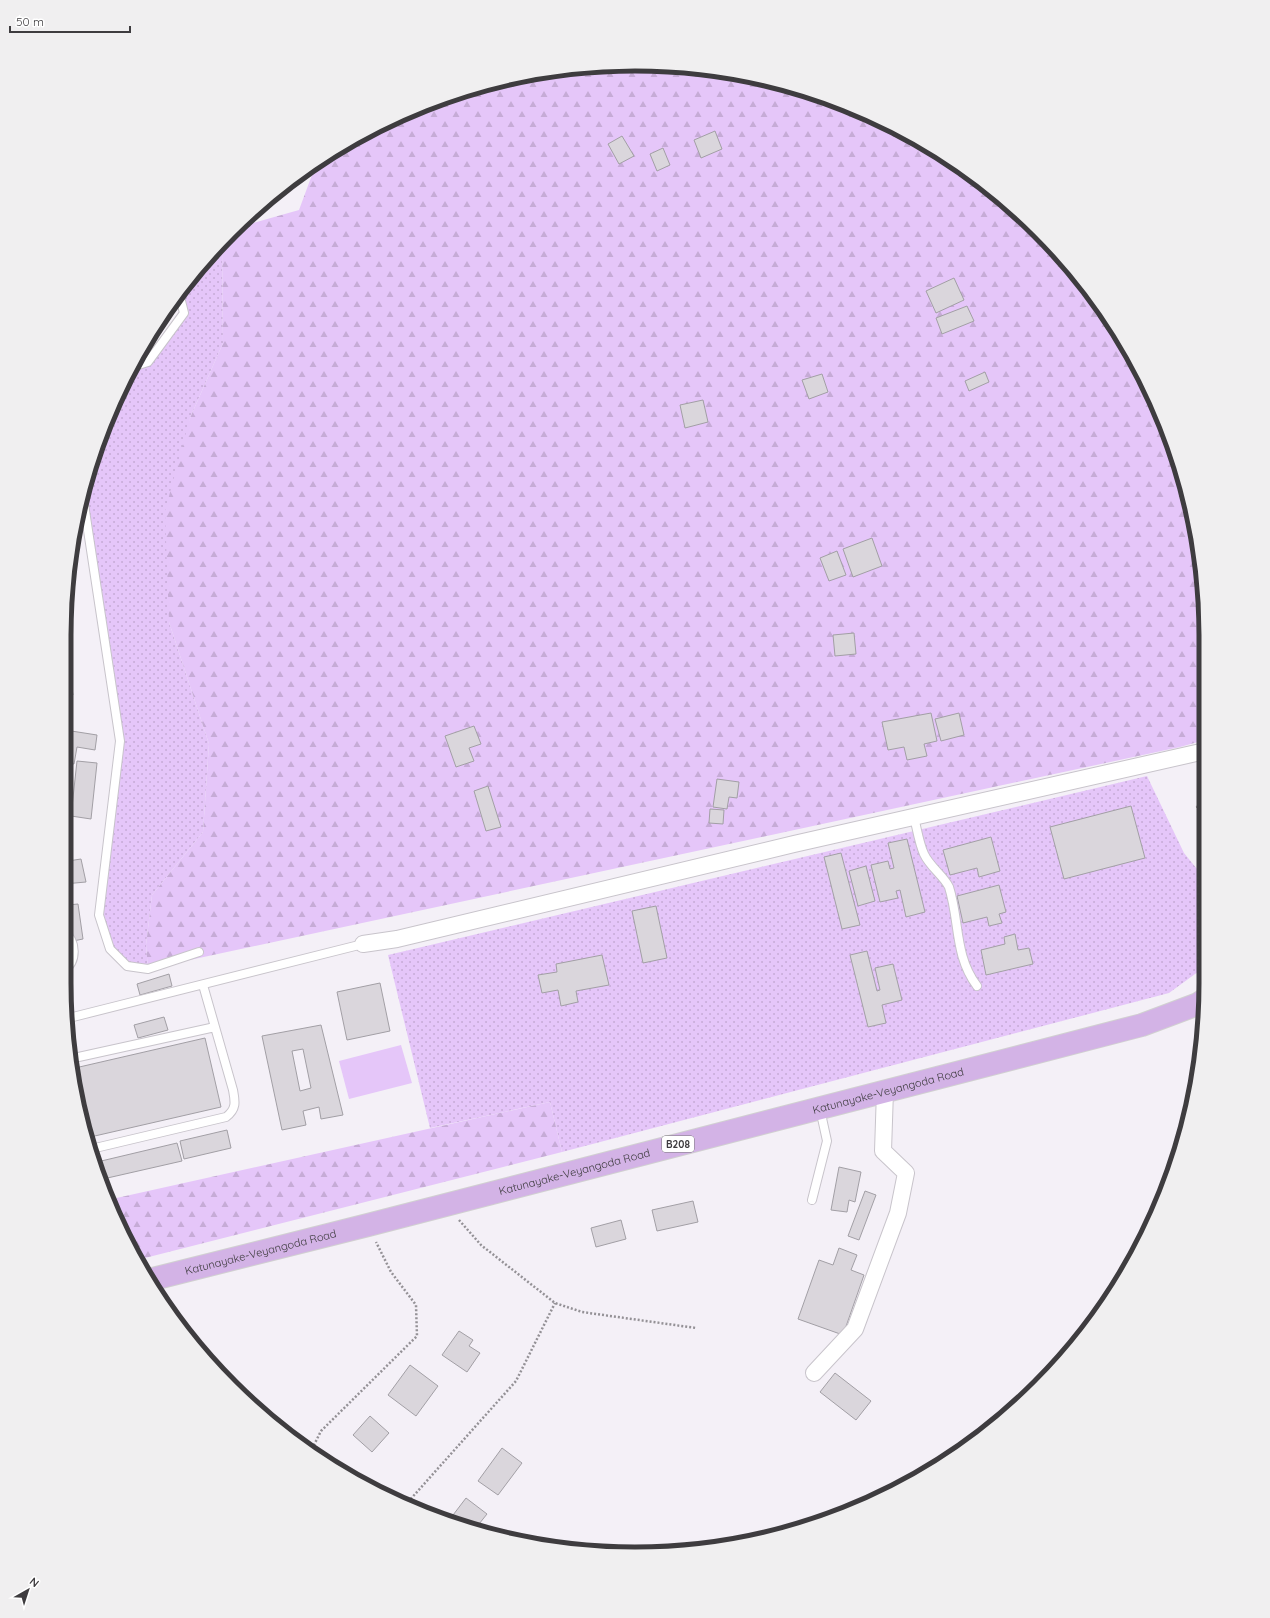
<svg xmlns="http://www.w3.org/2000/svg" width="1270" height="1618" font-family="Quicksand,sans-serif">
	<style>
		.grass { fill: url(#grass-dots) }
		.forest { fill: url(#forest-firs) }
		.pitch { fill: #e5c6f9 }
		.building { fill: #dad6dc; stroke: #a29fa5; fill-rule: evenodd }
		.lines { fill: none; stroke-linecap: round; stroke-linejoin: round }
		.lane-casing { stroke: #c8c4cb; stroke-width: 10 }
		.street-casing { stroke: #c8c4cb; stroke-width: 18 }
		.primary-casing { stroke: #d1d0d1; stroke-width: 24 }
		.path { stroke: #949196; stroke-width: 2.5; stroke-dasharray: 2 2; stroke-linecap: butt }
		.lane { stroke: #fff; stroke-width: 8 }
		.street { stroke: #fff; stroke-width: 16 }
		.primary { stroke: #d3b3e6; stroke-width: 22 }
		.labels { text-anchor: middle; dominant-baseline: central; stroke-width: 3.5; stroke-linejoin: round; paint-order: stroke }
		.shield { fill: #fff; stroke: #787679; stroke-width: 1 }
		.shield-label { font-size: 10px; font-weight: bold; fill: #3e3c3f }
		.street-label { font-size: 11px; fill: #3e3c3f; stroke: #fff }
		.rim { fill: none; stroke: #3e3c3f; stroke-width: 5 }
	</style>
	<defs>
		<pattern id="grass-dots" width="8" height="8" patternUnits="userSpaceOnUse"><rect width="8" height="8" fill="#e5c6f9"/><path d="M2 2h.1M6 6h.1" fill="none" stroke="#c6abd6" stroke-width="1.8" stroke-linecap="round"/></pattern>
		<pattern id="forest-firs" width="22" height="20" patternUnits="userSpaceOnUse"><rect width="22" height="20" fill="#e5c6f9"/><path d="M5 1l3.5 6h-7zM16 11l3.5 6h-7z" fill="#c6abd6"/></pattern>
	</defs>
	<rect width="100%" height="100%" fill="#f4f0f7"/>
	<!-- grass -->
	<path class="grass" d="M 222,244 L 223,343 L 190,418 L 169,622 L 209,744 L 203,832 L 152,895 L 146,945 L 148,969 L 127,966 L 110,949 L 99,915 L 120,741 L 84,504 L 94,452 L 123,382 L 132,367 L 148,362 L 184,313 L 179,293 Z
		M 1147,776 L 1184,853 L 1206,880 L 1206,966 L 1169,993 L 562,1152 L 550,1102 L 430,1128 L 388,955 Z"/>
	<!-- forest -->
	<path class="forest" d="M 672,65 L 783,83 L 887,123 L 982,182 L 1064,258 L 1129,349 L 1176,452 L 1205,597 L 1205,740 L 1180,747 L 148,969 L 146,945 L 152,895 L 203,832 L 209,744 L 169,622 L 165,511 L 190,418 L 223,343 L 222,244 L 239,227 L 299,210 L 316,164 L 349,141 L 451,94 L 560,69 Z
		M 550,1102 L 562,1152 L 137,1260 L 112,1199 Z"/>
	<!-- pitch -->
	<path class="pitch" d="M 401,1045 L 412,1083 L 349,1099 L 339,1061 Z"/>
	<!-- building -->
	<path class="building" d="M 715,131 L 722,149 L 701,158 L 694,140 Z
		M 622,136 L 634,156 L 619,164 L 608,144 Z
		M 663,148 L 670,165 L 657,171 L 650,154 Z
		M 954,278 L 964,300 L 936,313 L 926,291 Z
		M 967,306 L 974,321 L 942,334 L 936,318 Z
		M 985,372 L 989,382 L 969,391 L 965,381 Z
		M 822,374 L 828,392 L 809,399 L 802,380 Z
		M 703,400 L 708,422 L 685,428 L 680,405 Z
		M 872,538 L 882,566 L 853,577 L 843,549 Z
		M 837,551 L 846,575 L 829,581 L 820,558 Z
		M 68,582 L 71,593 L 66,595 Z
		M 854,633 L 856,654 L 835,656 L 833,635 Z
		M 65,671 L 69,671 L 73,695 L 65,696 Z
		M 931,713 L 937,741 L 924,744 L 927,756 L 907,760 L 904,747 L 888,750 L 882,722 Z
		M 959,713 L 964,735 L 941,741 L 935,719 Z
		M 474,726 L 481,744 L 469,748 L 474,761 L 456,767 L 445,736 Z
		M 65,730 L 97,735 L 95,750 L 77,747 L 74,764 L 65,763 Z
		M 77,761 L 97,763 L 91,819 L 71,816 Z
		M 65,773 L 70,787 L 65,789 Z
		M 717,779 L 739,782 L 737,798 L 729,797 L 727,809 L 713,807 Z
		M 488,786 L 501,827 L 486,831 L 474,791 Z
		M 1205,796 L 1205,816 L 1196,807 Z
		M 1131,806 L 1145,858 L 1064,879 L 1050,827 Z
		M 710,809 L 724,810 L 723,824 L 709,823 Z
		M 991,837 L 1000,871 L 979,877 L 977,868 L 950,875 L 943,850 Z
		M 907,839 L 925,912 L 906,917 L 900,890 L 896,891 L 898,898 L 880,902 L 871,865 L 888,861 L 890,869 L 894,868 L 888,843 Z
		M 841,853 L 860,925 L 842,929 L 824,857 Z
		M 67,855 L 68,861 L 81,859 L 86,882 L 64,884 L 64,856 Z
		M 866,866 L 875,901 L 858,906 L 849,871 Z
		M 999,885 L 1006,912 L 999,914 L 1002,923 L 989,926 L 987,917 L 963,923 L 957,896 Z
		M 78,904 L 83,939 L 73,941 L 68,905 Z
		M 656,906 L 667,958 L 643,963 L 632,911 Z
		M 1015,934 L 1018,950 L 1029,948 L 1033,964 L 986,975 L 981,950 L 1005,944 L 1004,937 Z
		M 867,951 L 877,991 L 880,990 L 875,968 L 893,964 L 902,1000 L 882,1005 L 886,1023 L 868,1027 L 850,955 Z
		M 602,955 L 609,985 L 576,991 L 578,1002 L 561,1006 L 558,990 L 542,993 L 538,975 L 557,972 L 556,964 Z
		M 169,974 L 172,986 L 140,995 L 137,984 Z
		M 380,983 L 390,1031 L 347,1040 L 337,992 Z
		M 164,1017 L 168,1030 L 138,1038 L 134,1025 Z
		M 321,1025 L 343,1115 L 321,1119 L 319,1107 L 303,1111 L 306,1125 L 282,1130 L 262,1036 ZM 303,1049 L 311,1088 L 300,1091 L 292,1051 Z
		M 205,1038 L 221,1107 L 86,1138 L 84,1131 L 75,1068 Z
		M 227,1130 L 231,1148 L 184,1159 L 180,1141 Z
		M 177,1143 L 182,1161 L 103,1179 L 97,1162 Z
		M 839,1167 L 861,1172 L 855,1202 L 849,1200 L 847,1212 L 831,1210 Z
		M 865,1191 L 876,1195 L 859,1240 L 848,1236 Z
		M 693,1201 L 698,1222 L 657,1231 L 652,1210 Z
		M 621,1220 L 626,1239 L 596,1247 L 591,1228 Z
		M 839,1248 L 857,1255 L 851,1270 L 864,1275 L 843,1335 L 798,1319 L 819,1260 L 833,1265 Z
		M 459,1331 L 473,1340 L 469,1346 L 480,1353 L 467,1372 L 442,1355 Z
		M 410,1365 L 438,1386 L 416,1416 L 388,1395 Z
		M 835,1373 L 871,1401 L 856,1420 L 820,1392 Z
		M 370,1416 L 389,1433 L 372,1452 L 353,1435 Z
		M 502,1448 L 522,1463 L 498,1495 L 478,1481 Z
		M 466,1498 L 487,1514 L 475,1529 L 450,1519 Z"/>
	<g class="lines">
		<!-- lane casing -->
		<g class="lane-casing">
			<path id="lane" d="M 132,367 L 148,362 L 184,313 L 179,293
				M 84,504 L 120,741 L 99,915 L 110,949 L 127,966 L 148,969 L 199,952
				M 914,817 C 917,829 919,843 924,854 C 930,867 943,875 949,887 C 960,922 954,955 977,986
				M 64,970 C 77,962 77,941 64,932
				M 69,1018 L 363,944
				M 74,1058 L 215,1027
				M 91,1149 L 226,1117 C 237,1109 235,1101 233,1090 L 203,985
				M 812,1200 L 827,1141 L 820,1109"/>
		</g>
		<!-- street casing -->
		<g class="street-casing">
			<path id="street" d="M 363,944 L 397,939 L 794,844 L 1205,751
				M 814,1373 L 855,1329 L 898,1213 L 906,1173 L 883,1151 L 885,1091"/>
		</g>
		<!-- primary casing -->
		<g class="primary-casing">
			<g id="primary">
				<path id="s1" d="M 149,1280 L 368,1225 L 1142,1025 L 1198,1004 L 1204,1000"/>
			</g>
		</g>
		<!-- path -->
		<path class="path" d="M 459,1220 L 481,1245 L 555,1303 L 582,1312 L 696,1328
			M 312,1449 L 321,1431 L 417,1336 L 416,1305 L 391,1272 L 376,1242
			M 408,1502 L 516,1381 L 555,1303"/>
		<!-- lane -->
		<use href="#lane" class="lane"/>
		<!-- street -->
		<use href="#street" class="street"/>
		<!-- primary -->
		<use href="#primary" class="primary"/>
	</g>
	<g class="labels">
		<!-- shield labels -->
		<rect class="shield" x="662" y="1136" width="32" height="16" rx="3"/>
		<g class="shield-label">
			<text x="678" y="1144">B208</text>
		</g>
		<!-- street labels -->
		<g class="street-label">
			<text stroke="none"><textPath href="#s1" startOffset="763">Katunayake-Veyangoda Road</textPath></text>
			<text stroke="none"><textPath href="#s1" startOffset="439">Katunayake-Veyangoda Road</textPath></text>
			<text stroke="none"><textPath href="#s1" startOffset="115">Katunayake-Veyangoda Road</textPath></text>
		</g>
	</g>
	<!-- crop -->
	<path d="M0 0H1270V1618H0ZM635 71H635A564 564 0 0 1 1199 635V983A564 564 0 0 1 635 1547H635A564 564 0 0 1 71 983V635A564 564 0 0 1 635 71Z" fill="#f0eff0" fill-rule="evenodd"/>
	<path class="rim" d="M635 71H635A564 564 0 0 1 1199 635V983A564 564 0 0 1 635 1547H635A564 564 0 0 1 71 983V635A564 564 0 0 1 635 71Z"/>
	<!-- north arrow -->
	<g transform="translate(28 1590) rotate(39)" stroke="#ffffff" stroke-width="3" paint-order="stroke">
	<path d="M0-3L7 15L0 10L-7 15Z" fill="#3e3c3f"/>
	<text y="-6" font-size="11" font-weight="bold" text-anchor="middle" fill="#3e3c3f">N</text>
	</g>
	<!-- scale -->
	<path d="M10 26v6h120v-6" fill="none" stroke="#3e3c3f" stroke-width="2"/>
	<text x="16" y="26" font-size="12" fill="#3e3c3f" stroke="#ffffff" stroke-width="3" paint-order="stroke">50 m</text>
</svg>
